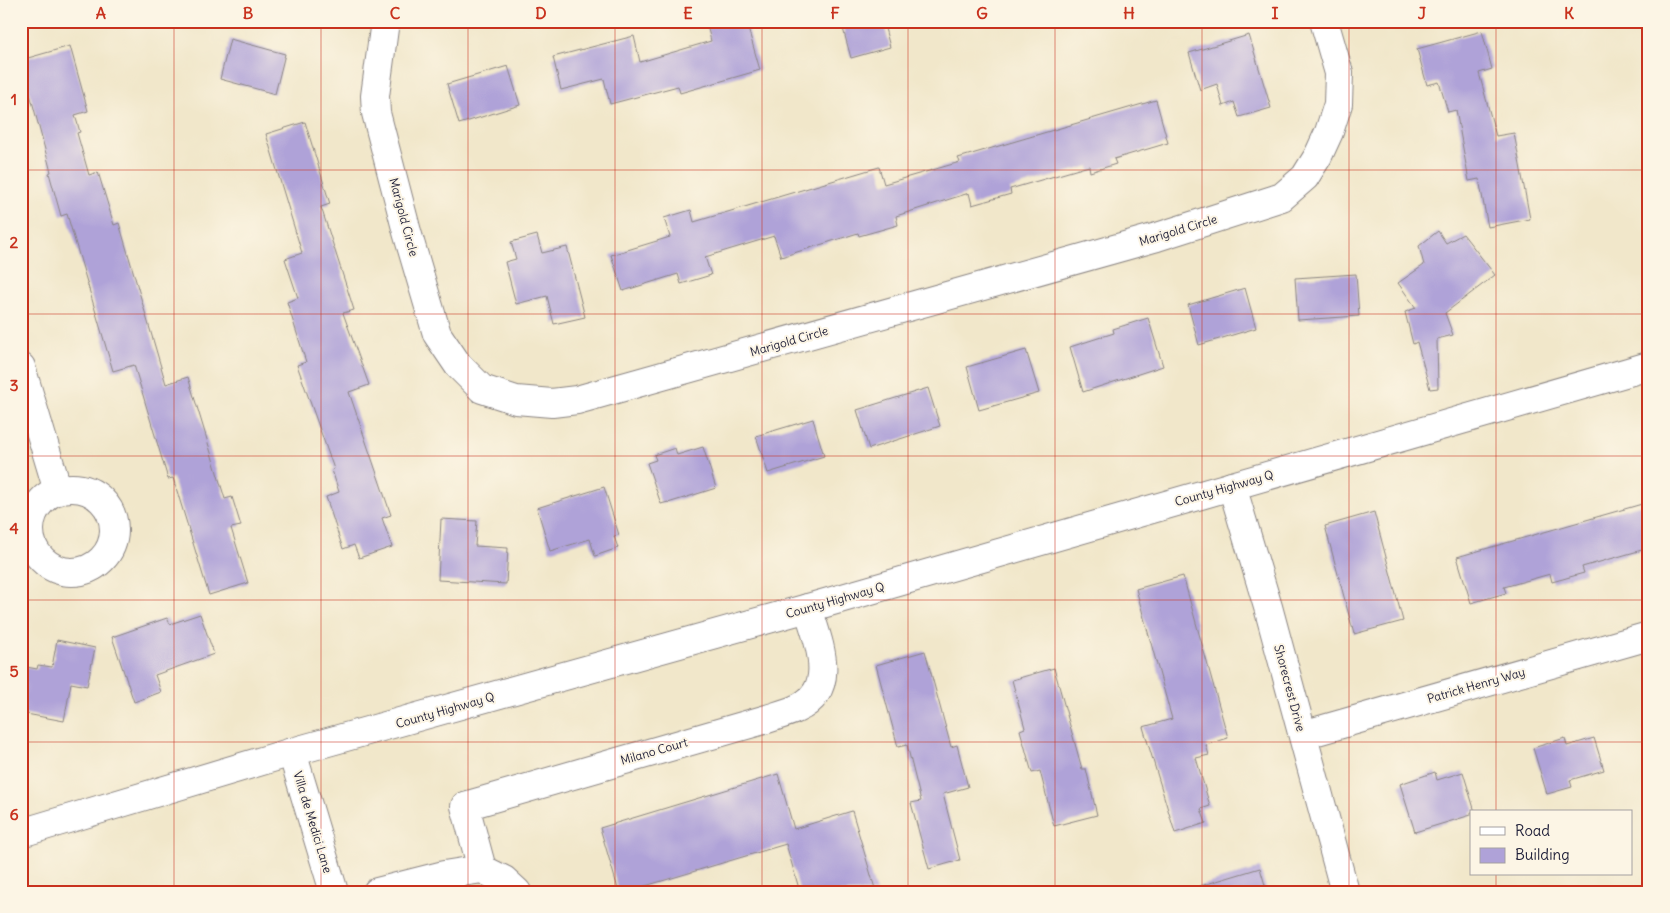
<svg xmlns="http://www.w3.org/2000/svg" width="1670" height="913" font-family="Delius,sans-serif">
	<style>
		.building { fill: #afa2d8 }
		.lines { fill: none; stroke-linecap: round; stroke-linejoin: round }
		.minor-casing { stroke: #8a8482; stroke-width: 30 }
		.major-casing { stroke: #8a8482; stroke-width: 30 }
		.minor { stroke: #fff; stroke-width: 28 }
		.major { stroke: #fff; stroke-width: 28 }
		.grid { fill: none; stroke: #c8321e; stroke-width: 1; stroke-opacity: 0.55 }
		.labels { text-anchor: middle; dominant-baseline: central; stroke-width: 4; stroke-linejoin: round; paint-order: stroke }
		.street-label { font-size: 12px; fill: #22223b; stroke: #fcf5e5 }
		.neatline { fill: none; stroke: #c8321e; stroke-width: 2 }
		.grid-label { font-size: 16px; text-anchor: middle; font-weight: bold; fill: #c8321e }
	</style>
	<rect width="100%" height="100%" fill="#fcf5e5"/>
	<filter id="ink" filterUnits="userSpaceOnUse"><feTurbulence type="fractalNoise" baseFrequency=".02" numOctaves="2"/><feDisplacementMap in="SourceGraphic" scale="10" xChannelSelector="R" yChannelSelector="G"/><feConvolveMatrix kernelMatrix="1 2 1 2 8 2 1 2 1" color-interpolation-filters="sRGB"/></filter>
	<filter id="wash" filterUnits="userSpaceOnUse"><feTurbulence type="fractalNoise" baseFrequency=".0096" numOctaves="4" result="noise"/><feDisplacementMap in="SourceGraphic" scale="20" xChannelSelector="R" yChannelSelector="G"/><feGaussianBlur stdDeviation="1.12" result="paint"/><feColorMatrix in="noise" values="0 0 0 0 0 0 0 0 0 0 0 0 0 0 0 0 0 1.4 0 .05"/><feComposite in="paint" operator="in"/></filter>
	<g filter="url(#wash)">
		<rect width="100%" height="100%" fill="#f1e7ca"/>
		<g id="blocks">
			<!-- building -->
			<path class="building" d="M 706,21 L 746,21 L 760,70 L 680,93 L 678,86 L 610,104 L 604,79 L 561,90 L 553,57 L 634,36 L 640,62 L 711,41 Z
				M 841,21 L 883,21 L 890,47 L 851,58 Z
				M 1482,31 L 1492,69 L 1479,73 L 1496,136 L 1514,133 L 1530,219 L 1488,227 L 1479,179 L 1469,181 L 1456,110 L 1448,112 L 1439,82 L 1427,85 L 1417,49 Z
				M 1249,35 L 1271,108 L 1239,117 L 1234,102 L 1223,106 L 1217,84 L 1200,90 L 1189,53 Z
				M 230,39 L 285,54 L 275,94 L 220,79 Z
				M 70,46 L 88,111 L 75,115 L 80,132 L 77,133 L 89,175 L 98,172 L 114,225 L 119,223 L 166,384 L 188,377 L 225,499 L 232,497 L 241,526 L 231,528 L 248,583 L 209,595 L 173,478 L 168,479 L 134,365 L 113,371 L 67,214 L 61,216 L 49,173 L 51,172 L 21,60 Z
				M 508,66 L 520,105 L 459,124 L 447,84 Z
				M 1156,100 L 1168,143 L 1114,159 L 1116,164 L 1090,172 L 1089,166 L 1010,189 L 1011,194 L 972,205 L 969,193 L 896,216 L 898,225 L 859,236 L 858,233 L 781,257 L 774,236 L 705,257 L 711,275 L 681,284 L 678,274 L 623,291 L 611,255 L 670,237 L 664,218 L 691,210 L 694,222 L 879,167 L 884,184 L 960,162 L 958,158 Z
				M 305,122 L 330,204 L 321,207 L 354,310 L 343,313 L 369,385 L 349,392 L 391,515 L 382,518 L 392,547 L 359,558 L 354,545 L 343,549 L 326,497 L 339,492 L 332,470 L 334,469 L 297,365 L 306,362 L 287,302 L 298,298 L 285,259 L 302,253 L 266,134 Z
				M 1438,231 L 1446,243 L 1463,234 L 1495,275 L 1445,313 L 1453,335 L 1437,339 L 1438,388 L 1430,389 L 1417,342 L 1413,344 L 1405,312 L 1416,308 L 1398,283 L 1424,265 L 1419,246 Z
				M 537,235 L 542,253 L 567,247 L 585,317 L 554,324 L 547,296 L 516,304 L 505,262 L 516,259 L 511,242 Z
				M 1356,274 L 1359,316 L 1298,320 L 1295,278 Z
				M 1245,288 L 1256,328 L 1199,345 L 1188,305 Z
				M 1148,318 L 1163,366 L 1083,392 L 1070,347 L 1114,333 L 1113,329 Z
				M 1026,350 L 1039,393 L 979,410 L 967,367 Z
				M 928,388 L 940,426 L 869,449 L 857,410 Z
				M 813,419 L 824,456 L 768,473 L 756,436 Z
				M 703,447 L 716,488 L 668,503 L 668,502 L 661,504 L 647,463 L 656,460 L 654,455 L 675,448 L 677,455 Z
				M 604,487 L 619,535 L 614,536 L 618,548 L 595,556 L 590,539 L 550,551 L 537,508 Z
				M 1649,502 L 1649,548 L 1582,567 L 1584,573 L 1552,582 L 1550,574 L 1504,587 L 1506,593 L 1471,603 L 1457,557 Z
				M 1374,512 L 1403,621 L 1354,634 L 1325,526 Z
				M 441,519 L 477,521 L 475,546 L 508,548 L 506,584 L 438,580 Z
				M 1183,576 L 1228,738 L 1206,745 L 1209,755 L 1196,758 L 1210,806 L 1201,809 L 1206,823 L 1175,833 L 1143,727 L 1172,719 L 1136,589 Z
				M 200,614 L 214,654 L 155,675 L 161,692 L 134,702 L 112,637 L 167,618 L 170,624 Z
				M 57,640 L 95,648 L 87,686 L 71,683 L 64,721 L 21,713 L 21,666 L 37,669 L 38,665 L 52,667 Z
				M 925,651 L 951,747 L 957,745 L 968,787 L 943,794 L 960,860 L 929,869 L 911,803 L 921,801 L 907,745 L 898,747 L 876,665 Z
				M 1054,668 L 1082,769 L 1086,769 L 1097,815 L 1054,826 L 1040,771 L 1032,773 L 1020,730 L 1025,728 L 1012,680 Z
				M 1565,738 L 1567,746 L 1594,738 L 1604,770 L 1570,780 L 1572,787 L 1547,794 L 1533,748 Z
				M 1435,772 L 1437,780 L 1463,772 L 1475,812 L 1471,812 L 1471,815 L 1415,832 L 1400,784 Z
				M 778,774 L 794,829 L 852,811 L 876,892 L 800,892 L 786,844 L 625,892 L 619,892 L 600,828 Z
				M 1260,868 L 1267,892 L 1201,892 L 1200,886 Z"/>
		</g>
	</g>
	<g filter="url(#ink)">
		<use href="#blocks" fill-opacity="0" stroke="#8a8482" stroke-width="1"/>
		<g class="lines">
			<!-- minor casing -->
			<g class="minor-casing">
				<path id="minor" d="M 385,21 L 375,96 L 376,113 L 407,232 L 437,334 L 458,365 L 482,389 L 516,400 L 552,403 L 577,400 L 1157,237 L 1282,197 L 1305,177 L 1318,156 L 1329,132 L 1338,104 L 1339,73 L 1324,21
					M 21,367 L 58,491
					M 1232,486 L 1268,607 L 1345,892
					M30 530a42 42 0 1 1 84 0a42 42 0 1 1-84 0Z
					M 1303,735 L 1649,636
					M 292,752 L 334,892
					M 482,869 L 465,806 L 767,719 C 776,716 787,713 796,709 C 840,689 818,642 808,608
					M 377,892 L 444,875 L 482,869 L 504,880 L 517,892"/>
			</g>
			<!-- major casing -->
			<g class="major-casing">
				<path id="major" d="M 21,833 L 292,752 L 808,608 L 1649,366"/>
			</g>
			<!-- minor -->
			<use href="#minor" class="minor"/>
			<!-- major -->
			<use href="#major" class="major"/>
		</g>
	</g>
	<!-- grid -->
	<path class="grid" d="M 174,21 L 174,892M 321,21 L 321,892M 468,21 L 468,892M 615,21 L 615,892M 762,21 L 762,892M 908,21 L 908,892M 1055,21 L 1055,892M 1202,21 L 1202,892M 1349,21 L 1349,892M 1496,21 L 1496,812M 21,170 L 1649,170M 21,314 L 1649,314M 21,456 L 1649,456M 21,600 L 1649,600M 21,742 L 1649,742M 1496,874 L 1496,892"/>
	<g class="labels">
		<!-- street labels -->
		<g class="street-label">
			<text transform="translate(404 217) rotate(75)">Marigold Circle</text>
			<text transform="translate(1178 230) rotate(-17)">Marigold Circle</text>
			<text transform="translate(789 341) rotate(-16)">Marigold Circle</text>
			<text transform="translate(1224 488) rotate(-16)">County Highway Q</text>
			<text transform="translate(835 600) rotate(-16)">County Highway Q</text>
			<text transform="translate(1476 685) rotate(-16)">Patrick Henry Way</text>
			<text transform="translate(1290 688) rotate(75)">Shorecrest Drive</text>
			<text transform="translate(445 710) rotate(-16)">County Highway Q</text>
			<text transform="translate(654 751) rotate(-16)">Milano Court</text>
			<text transform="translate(313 822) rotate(73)">Villa de Medici Lane</text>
		</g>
	</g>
	<!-- margin -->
	<rect width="1670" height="913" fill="none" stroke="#fcf5e5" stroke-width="55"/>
	<!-- legend -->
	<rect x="1470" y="810" width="162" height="65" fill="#fcf5e5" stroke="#a5a1a1"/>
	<rect x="1480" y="827" width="25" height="8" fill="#ffffff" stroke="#a5a1a1"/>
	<text x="1515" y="836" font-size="15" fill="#22223b">Road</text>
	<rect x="1480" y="848" width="25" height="15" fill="#afa2d8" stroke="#a5a1a1"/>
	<text x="1515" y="860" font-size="15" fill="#22223b">Building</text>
	<rect x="28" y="28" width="1614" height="858" class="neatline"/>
	<g class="grid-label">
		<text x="101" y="19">A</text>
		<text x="248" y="19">B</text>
		<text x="395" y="19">C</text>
		<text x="541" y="19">D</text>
		<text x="688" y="19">E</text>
		<text x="835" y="19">F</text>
		<text x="982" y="19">G</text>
		<text x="1129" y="19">H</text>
		<text x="1275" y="19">I</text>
		<text x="1422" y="19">J</text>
		<text x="1569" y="19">K</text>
		<text x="14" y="105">1</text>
		<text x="14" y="248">2</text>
		<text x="14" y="391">3</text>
		<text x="14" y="534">4</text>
		<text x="14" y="677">5</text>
		<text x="14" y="820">6</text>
	</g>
</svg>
